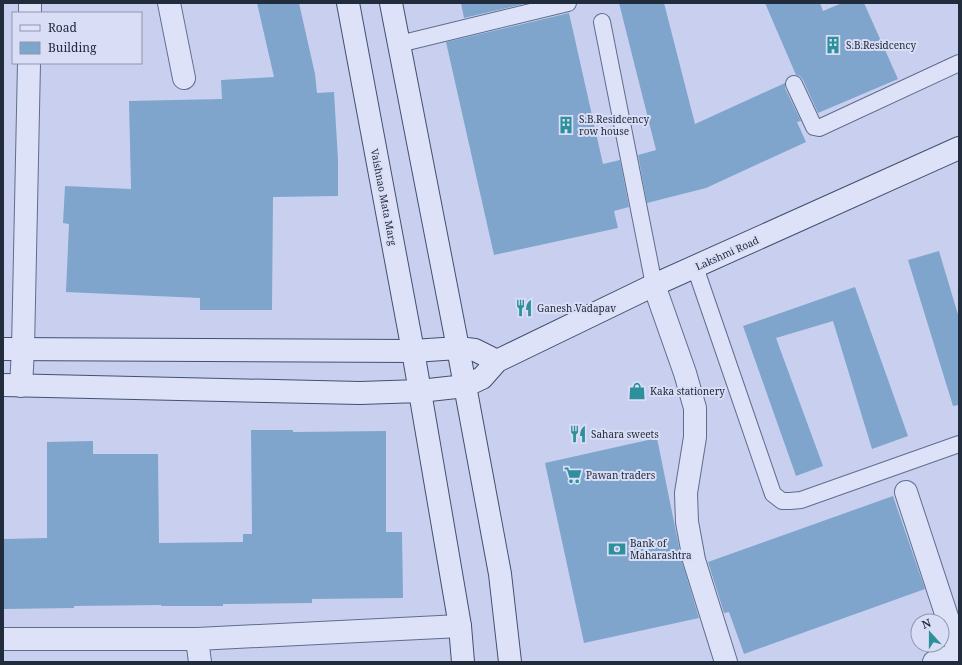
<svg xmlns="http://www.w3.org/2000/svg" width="962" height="665" font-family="'Noto Serif',serif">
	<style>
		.building { fill: #7fa5cc }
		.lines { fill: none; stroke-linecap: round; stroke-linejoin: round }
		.lane-casing { stroke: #5d6e8b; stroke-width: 18 }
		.street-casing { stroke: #5d6e8b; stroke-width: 24 }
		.secondary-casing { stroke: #40526d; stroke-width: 24 }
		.lane { stroke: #dde2f9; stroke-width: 16 }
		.street { stroke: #dde2f9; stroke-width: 22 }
		.secondary { stroke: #dde2f9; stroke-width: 22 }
		.labels { text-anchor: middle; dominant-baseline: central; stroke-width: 4; stroke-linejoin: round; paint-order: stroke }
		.poi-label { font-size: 10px; fill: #212c3c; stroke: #d9def6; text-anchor: start }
		.street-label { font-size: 10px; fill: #212c3c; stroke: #d9def6 }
	</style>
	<rect width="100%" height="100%" fill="#c9d0ef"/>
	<!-- building -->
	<path class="building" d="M 257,3 L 299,3 L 315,74 L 317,93 L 334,92 L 338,160 L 338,196 L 273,197 L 272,310 L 200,310 L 200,298 L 66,292 L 69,224 L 63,223 L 65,186 L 131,189 L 129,101 L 222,99 L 221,80 L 274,77 Z
		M 461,3 L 528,3 L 464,18 Z
		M 619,3 L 664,3 L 695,124 L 785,83 L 785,88 L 801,121 L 797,122 L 806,142 L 706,188 L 647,203 L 638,155 L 656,150 Z
		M 765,3 L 820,3 L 823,11 L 842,3 L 864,3 L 898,79 L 818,113 L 803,80 L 800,76 L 796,75 Z
		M 569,13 L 603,164 L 620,160 L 629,207 L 614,211 L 618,228 L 494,255 L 446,42 Z
		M 939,251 L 959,318 L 959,405 L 953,406 L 908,260 Z
		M 855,287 L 908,436 L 872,449 L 833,321 L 776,338 L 823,466 L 796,476 L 743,326 Z
		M 251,430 L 293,430 L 293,432 L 386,431 L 386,532 L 402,532 L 403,598 L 312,599 L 312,603 L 223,604 L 223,606 L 161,606 L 161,605 L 74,606 L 74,608 L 3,609 L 3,539 L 47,538 L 47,442 L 93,441 L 93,454 L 158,454 L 159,543 L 243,542 L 243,534 L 252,534 Z
		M 657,438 L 674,522 L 682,562 L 699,618 L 584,643 L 545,463 Z
		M 893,496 L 925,589 L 744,654 L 729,612 L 724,613 L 708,562 Z"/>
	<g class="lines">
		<!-- lane casing -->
		<g class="lane-casing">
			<path id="lane" d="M 602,22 L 654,285
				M 399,44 L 568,3
				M 794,84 L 814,127 L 819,128 L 959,63
				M 695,267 L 773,494 L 782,501 L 790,501 L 801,500 L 959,444"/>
		</g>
		<!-- street casing -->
		<g class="street-casing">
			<path id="street" d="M 169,3 L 184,78
				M 30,13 L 30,3
				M 654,285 L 685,373 L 695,408 L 695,437 L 686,493 L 687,522 L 694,560 L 726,662
				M 21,386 L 23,349 L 29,63
				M 906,492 L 959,653
				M 3,639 L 197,639 L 460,626
				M 197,639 L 200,662
				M 934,662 L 959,653"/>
		</g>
		<!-- secondary casing -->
		<g class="secondary-casing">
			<path id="secondary" d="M 348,3 L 413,351 L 460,626 L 463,662
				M 391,3 L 458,348 L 500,574 L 510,662
				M 3,349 L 413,351 L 458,348 L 475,350 L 497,361
				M 3,385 L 360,393 L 420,391 L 465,386 L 482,378 L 497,361 L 654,285 L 959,148"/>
		</g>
		<!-- lane -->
		<use href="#lane" class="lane"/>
		<!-- street -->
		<use href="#street" class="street"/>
		<!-- secondary -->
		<use href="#secondary" class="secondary"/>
	</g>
	<!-- icons -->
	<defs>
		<g id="building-bare" transform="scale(1.38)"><path d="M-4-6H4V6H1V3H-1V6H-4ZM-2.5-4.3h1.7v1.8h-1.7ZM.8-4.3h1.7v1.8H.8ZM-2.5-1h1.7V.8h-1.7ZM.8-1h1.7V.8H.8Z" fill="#2d909a" stroke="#d9def6" stroke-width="2.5" paint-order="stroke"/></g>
		<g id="restaurant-bare" transform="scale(1.38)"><path d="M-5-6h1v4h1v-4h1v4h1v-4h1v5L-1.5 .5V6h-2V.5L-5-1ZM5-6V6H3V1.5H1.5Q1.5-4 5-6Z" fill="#2d909a" stroke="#d9def6" stroke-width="2.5" paint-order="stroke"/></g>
		<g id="shop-bare" transform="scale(1.38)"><path d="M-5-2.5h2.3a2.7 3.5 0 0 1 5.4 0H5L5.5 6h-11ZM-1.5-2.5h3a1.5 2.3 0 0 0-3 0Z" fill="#2d909a" stroke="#d9def6" stroke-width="2.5" paint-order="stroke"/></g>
		<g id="supermarket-bare" transform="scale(1.38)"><path d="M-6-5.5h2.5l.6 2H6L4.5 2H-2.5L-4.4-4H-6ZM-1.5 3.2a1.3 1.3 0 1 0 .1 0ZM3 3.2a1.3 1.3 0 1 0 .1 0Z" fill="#2d909a" stroke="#d9def6" stroke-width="2.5" paint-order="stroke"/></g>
		<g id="bank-bare" transform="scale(1.38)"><path d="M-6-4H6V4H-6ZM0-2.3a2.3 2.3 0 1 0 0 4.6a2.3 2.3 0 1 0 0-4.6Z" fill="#2d909a" stroke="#d9def6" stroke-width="2.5" paint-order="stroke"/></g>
	</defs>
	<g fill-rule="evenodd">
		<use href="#building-bare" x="833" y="45"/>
		<use href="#building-bare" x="566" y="125"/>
		<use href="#restaurant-bare" x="524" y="308"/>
		<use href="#shop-bare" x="637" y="391"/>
		<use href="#restaurant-bare" x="578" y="434"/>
		<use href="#supermarket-bare" x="573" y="475"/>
		<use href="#bank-bare" x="617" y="549"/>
	</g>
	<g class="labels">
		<!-- poi labels -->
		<g class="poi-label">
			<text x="846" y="45">S.B.Residcency</text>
			<text x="579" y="119">S.B.Residcency<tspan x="579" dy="12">row house</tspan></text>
			<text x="537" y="308">Ganesh Vadapav</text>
			<text x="650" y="391">Kaka stationery</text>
			<text x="591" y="434">Sahara sweets</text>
			<text x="586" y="475">Pawan traders</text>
			<text x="630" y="543">Bank of<tspan x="630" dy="12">Maharashtra</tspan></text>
		</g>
		<!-- street labels -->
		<g class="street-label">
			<text transform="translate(384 197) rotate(79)">Vaishnao Mata Marg</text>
			<text transform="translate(727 253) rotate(-24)">Lakshmi Road</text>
		</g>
	</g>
	<!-- border -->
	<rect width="962" height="665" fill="none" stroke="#212c3c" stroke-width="8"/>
	<!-- legend -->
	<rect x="12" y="12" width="130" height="52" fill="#d9def6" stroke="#8f97ac"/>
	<rect x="20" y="25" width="20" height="6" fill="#dde2f9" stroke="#8f97ac"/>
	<text x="48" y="32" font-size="12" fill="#212c3c">Road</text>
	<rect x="20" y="42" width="20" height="12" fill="#7fa5cc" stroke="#8f97ac"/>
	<text x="48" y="52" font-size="12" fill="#212c3c">Building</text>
	<!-- north arrow -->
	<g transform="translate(930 633) rotate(339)"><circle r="19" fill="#d9def6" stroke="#8f97ac"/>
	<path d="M0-3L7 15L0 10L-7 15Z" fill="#2d909a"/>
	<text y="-6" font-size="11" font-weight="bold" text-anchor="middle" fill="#212c3c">N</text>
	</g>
</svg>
